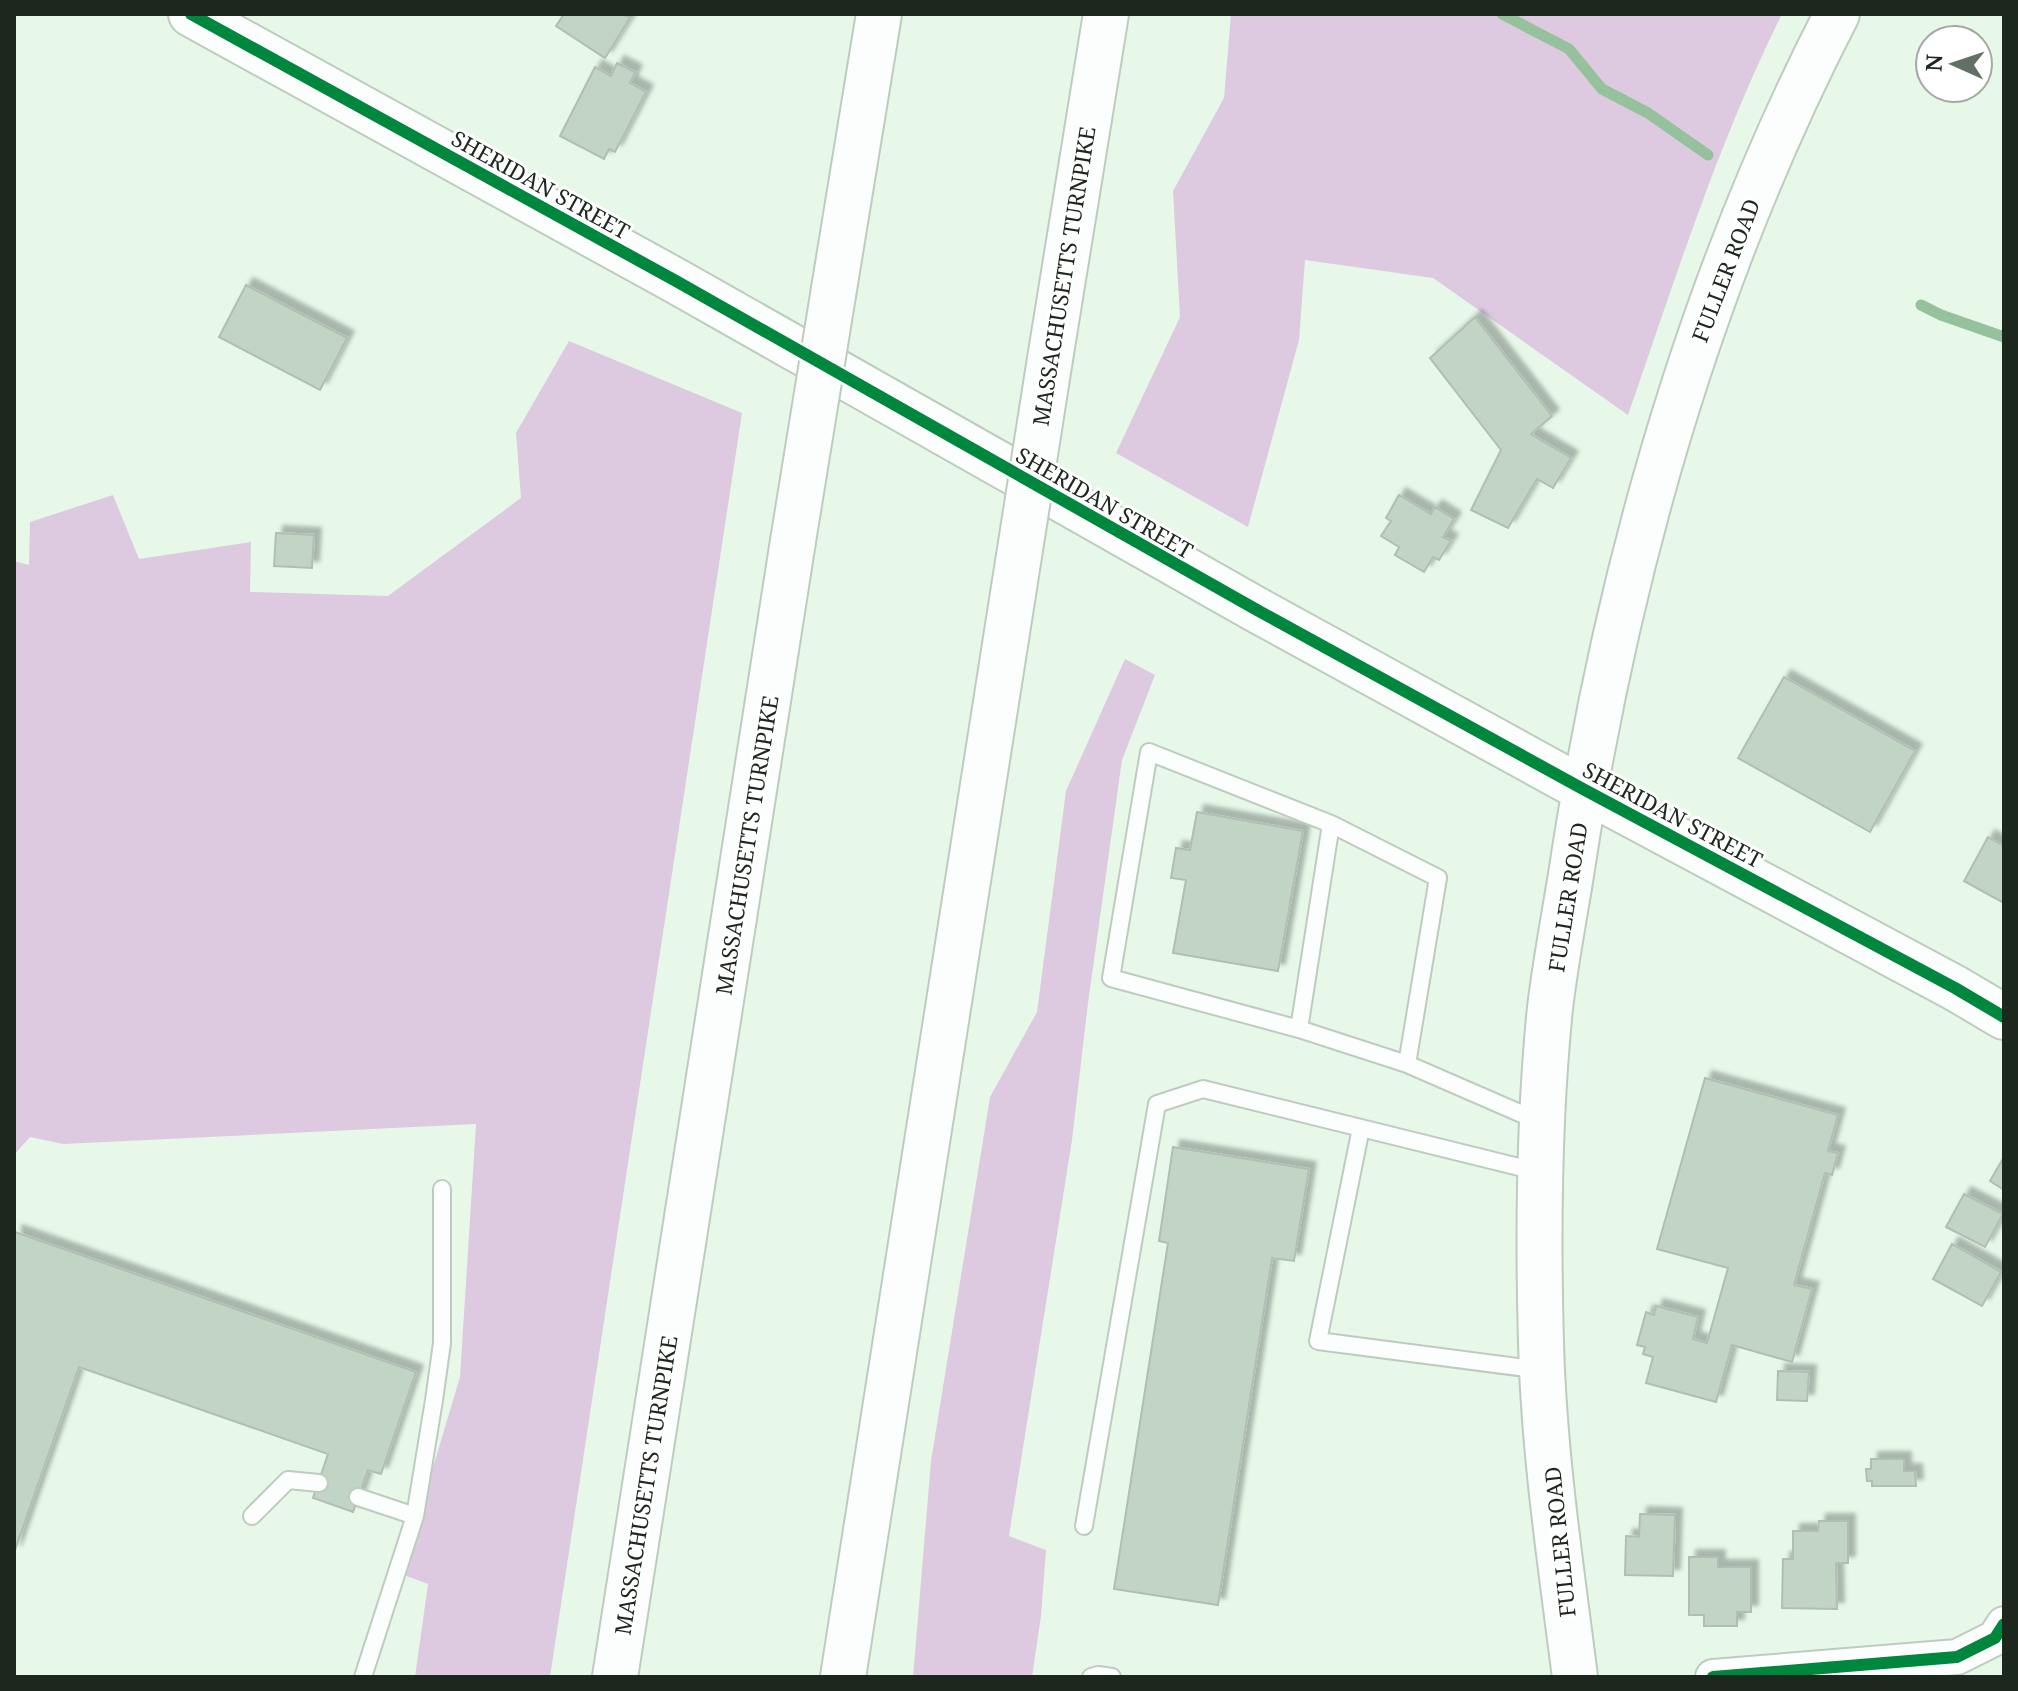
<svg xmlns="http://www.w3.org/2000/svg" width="2018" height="1691" font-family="'Noto Serif',serif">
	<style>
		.forest { fill: #ddcae0 }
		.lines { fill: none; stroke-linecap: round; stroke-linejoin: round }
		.stream { stroke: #95c29c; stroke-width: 11 }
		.building { fill: #c2d5c5; stroke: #b1beb3; stroke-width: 2; filter: url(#shadow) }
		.lane-casing { stroke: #beccc0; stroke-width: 20 }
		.street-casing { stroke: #beccc0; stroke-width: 38 }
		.secondary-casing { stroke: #beccc0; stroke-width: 48 }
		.highway-casing { stroke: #beccc0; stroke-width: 48 }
		.lane { stroke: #fbfefc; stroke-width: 16 }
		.street { stroke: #fbfefc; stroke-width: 34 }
		.secondary { stroke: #fbfefc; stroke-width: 44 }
		.highway { stroke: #fbfefc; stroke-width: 44 }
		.highway-bridge-casing { stroke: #beccc0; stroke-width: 48; stroke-linecap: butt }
		.highway-bridge { stroke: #fbfefc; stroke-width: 44 }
		.cycleway-casing { stroke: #fff; stroke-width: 17 }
		.cycleway { stroke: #00873e; stroke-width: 12 }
		.labels { text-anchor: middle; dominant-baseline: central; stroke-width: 6; stroke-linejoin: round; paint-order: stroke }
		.street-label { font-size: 22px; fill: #1c271e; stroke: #fff }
	</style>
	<defs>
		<filter id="shadow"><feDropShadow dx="7" dy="-7" stdDeviation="2" flood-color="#0004"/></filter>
	</defs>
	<rect width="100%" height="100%" fill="#e7f8e9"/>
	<!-- forest -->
	<path class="forest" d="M 1231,14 L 1782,14 C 1718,142 1675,280 1628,415 L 1433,278 L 1305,260 L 1299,340 L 1248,527 L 1116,453 L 1180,317 L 1173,191 L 1224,98 Z
		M 569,341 L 742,413 L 550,1677 L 415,1677 L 428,1584 L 401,1574 L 460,1377 L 476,1124 L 63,1144 L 30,1137 L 14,1155 L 14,561 L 29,565 L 30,522 L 113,495 L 139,559 L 251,542 L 250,592 L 388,596 L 521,498 L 516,433 Z
		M 1125,659 L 1155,675 L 1122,760 L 1088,1003 L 1072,1140 L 1009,1536 L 1046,1550 L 1041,1616 L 1032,1677 L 913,1677 L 931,1461 L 990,1097 L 1037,1012 L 1066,791 Z"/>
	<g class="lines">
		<!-- stream -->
		<path class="stream" d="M 1502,14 L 1569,49 L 1602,89 L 1648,113 L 1708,155
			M 1921,305 L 1941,315 L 2004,337"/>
	</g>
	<!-- building -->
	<path class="building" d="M 564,14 L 623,14 L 630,18 L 605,58 L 556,26 Z
		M 617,63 L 635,72 L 630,83 L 646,92 L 615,152 L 609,149 L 604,159 L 560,136 L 595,67 L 611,76 Z
		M 246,285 L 347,338 L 320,390 L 219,337 Z
		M 1475,317 L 1552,416 L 1531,434 L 1571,458 L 1553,488 L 1537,479 L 1508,528 L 1471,510 L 1501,450 L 1430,358 Z
		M 1399,495 L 1431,514 L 1435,507 L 1454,519 L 1443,537 L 1451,541 L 1439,560 L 1433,557 L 1424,572 L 1395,555 L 1399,547 L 1381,536 L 1391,521 L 1386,518 Z
		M 276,533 L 314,535 L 312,568 L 274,566 Z
		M 1784,677 L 1915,751 L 1870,832 L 1738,758 Z
		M 1197,812 L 1303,831 L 1278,971 L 1173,953 L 1186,880 L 1171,878 L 1176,848 L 1190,850 Z
		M 1988,837 L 2004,846 L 2004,903 L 1964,881 Z
		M 1705,1078 L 1838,1115 L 1828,1151 L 1838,1153 L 1832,1175 L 1825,1173 L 1794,1285 L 1812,1289 L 1792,1362 L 1732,1345 L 1716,1402 L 1646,1383 L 1653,1357 L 1643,1354 L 1645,1347 L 1637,1345 L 1646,1312 L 1654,1315 L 1656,1306 L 1698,1317 L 1693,1339 L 1707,1343 L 1728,1268 L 1657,1249 Z
		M 1173,1147 L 1309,1169 L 1294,1261 L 1272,1258 L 1218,1605 L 1114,1589 L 1168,1243 L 1159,1241 Z
		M 2004,1157 L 2004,1190 L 1990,1181 Z
		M 1964,1194 L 2003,1214 L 1985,1247 L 1946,1227 Z
		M 15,1232 L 416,1372 L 381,1474 L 368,1470 L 353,1512 L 313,1498 L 328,1454 L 79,1367 L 14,1553 Z
		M 1952,1244 L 2001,1272 L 1982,1306 L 1933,1279 Z
		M 1778,1371 L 1809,1372 L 1807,1401 L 1777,1400 Z
		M 1871,1459 L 1904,1459 L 1904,1471 L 1915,1471 L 1916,1486 L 1872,1486 L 1872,1481 L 1867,1481 L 1866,1469 L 1871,1469 Z
		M 1640,1514 L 1675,1515 L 1673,1576 L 1625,1575 L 1626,1536 L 1639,1537 Z
		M 1819,1521 L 1848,1521 L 1848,1563 L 1836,1563 L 1837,1609 L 1782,1608 L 1783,1559 L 1793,1559 L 1793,1531 L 1818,1531 Z
		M 1689,1557 L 1718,1557 L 1718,1567 L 1751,1567 L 1751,1612 L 1737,1612 L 1737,1626 L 1704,1626 L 1704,1615 L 1689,1615 Z"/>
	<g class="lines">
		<!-- lane casing -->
		<g class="lane-casing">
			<path id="lane" d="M 1299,1029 L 1331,824
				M 1407,1064 L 1299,1029 L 1111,978 L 1149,752 L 1331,824 L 1438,878 L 1407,1064 L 1538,1121
				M 1361,1128 L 1318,1341 L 1541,1370
				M 358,1497 L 415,1516
				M 252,1516 L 288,1480 L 319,1483
				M 1084,1526 L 1157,1104 L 1203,1089 L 1539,1172
				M 363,1677 L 415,1516 L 434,1400 L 442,1343 L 442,1189
				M 1091,1677 L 1098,1675 L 1112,1677"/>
		</g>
		<!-- street casing -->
		<g class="street-casing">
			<path id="street" d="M 1713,1677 L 1957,1657 L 1995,1638 L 2004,1624"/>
		</g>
		<!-- secondary casing -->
		<g class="secondary-casing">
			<path id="secondary" d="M 191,14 L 676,281 L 1257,610 L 1583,789 L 1955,988 L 2004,1017
				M 1575,1677 C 1561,1567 1544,1455 1541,1343 C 1538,1236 1539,1116 1550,1008 C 1555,966 1563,923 1570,881 C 1615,580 1697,285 1837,14"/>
		</g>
		<!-- highway casing -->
		<g class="highway-casing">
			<path id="highway" d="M 834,289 L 879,14
				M 1050,359 L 1106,14
				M 615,1677 L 793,541
				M 843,1677 L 1013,594"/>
		</g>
		<!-- lane -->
		<use href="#lane" class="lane"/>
		<!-- street -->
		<use href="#street" class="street"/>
		<!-- secondary -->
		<use href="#secondary" class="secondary"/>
		<!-- highway -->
		<use href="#highway" class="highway"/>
		<!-- highway-bridge casing -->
		<g class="highway-bridge-casing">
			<path id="highway-bridge" d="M 793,541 L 834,289
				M 1013,594 L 1050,359"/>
		</g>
		<!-- highway-bridge -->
		<use href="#highway-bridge" class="highway-bridge"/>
		<!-- cycleway casing -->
		<g class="cycleway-casing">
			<path id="cycleway" d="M 191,14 L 676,281 L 1257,610 L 1583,789 L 1955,988 L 2004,1017
				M 1713,1677 L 1957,1657 L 1995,1638 L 2004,1624"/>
		</g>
		<!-- cycleway -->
		<use href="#cycleway" class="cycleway"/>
	</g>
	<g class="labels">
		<!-- street labels -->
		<g class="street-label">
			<text transform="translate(541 184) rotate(29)">SHERIDAN STREET</text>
			<text transform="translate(1725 270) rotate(-69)">FULLER ROAD</text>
			<text transform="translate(1063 276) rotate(-81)">MASSACHUSETTS TURNPIKE</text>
			<text transform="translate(1105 502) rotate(30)">SHERIDAN STREET</text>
			<text transform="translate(1673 814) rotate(28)">SHERIDAN STREET</text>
			<text transform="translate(746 845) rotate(-81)">MASSACHUSETTS TURNPIKE</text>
			<text transform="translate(1567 897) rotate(-81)">FULLER ROAD</text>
			<text transform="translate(645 1485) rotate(-81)">MASSACHUSETTS TURNPIKE</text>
			<text transform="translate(1559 1542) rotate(-96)">FULLER ROAD</text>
		</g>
	</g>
	<!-- border -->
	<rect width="2018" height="1691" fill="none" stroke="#1c271e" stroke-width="32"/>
	<!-- north arrow -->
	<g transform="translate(1954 64) rotate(273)"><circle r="38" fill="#ffffff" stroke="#a4a9a5" stroke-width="2"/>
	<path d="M0-6L14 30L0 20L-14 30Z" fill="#637065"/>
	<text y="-12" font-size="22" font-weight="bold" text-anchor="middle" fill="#1c271e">N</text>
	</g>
</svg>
